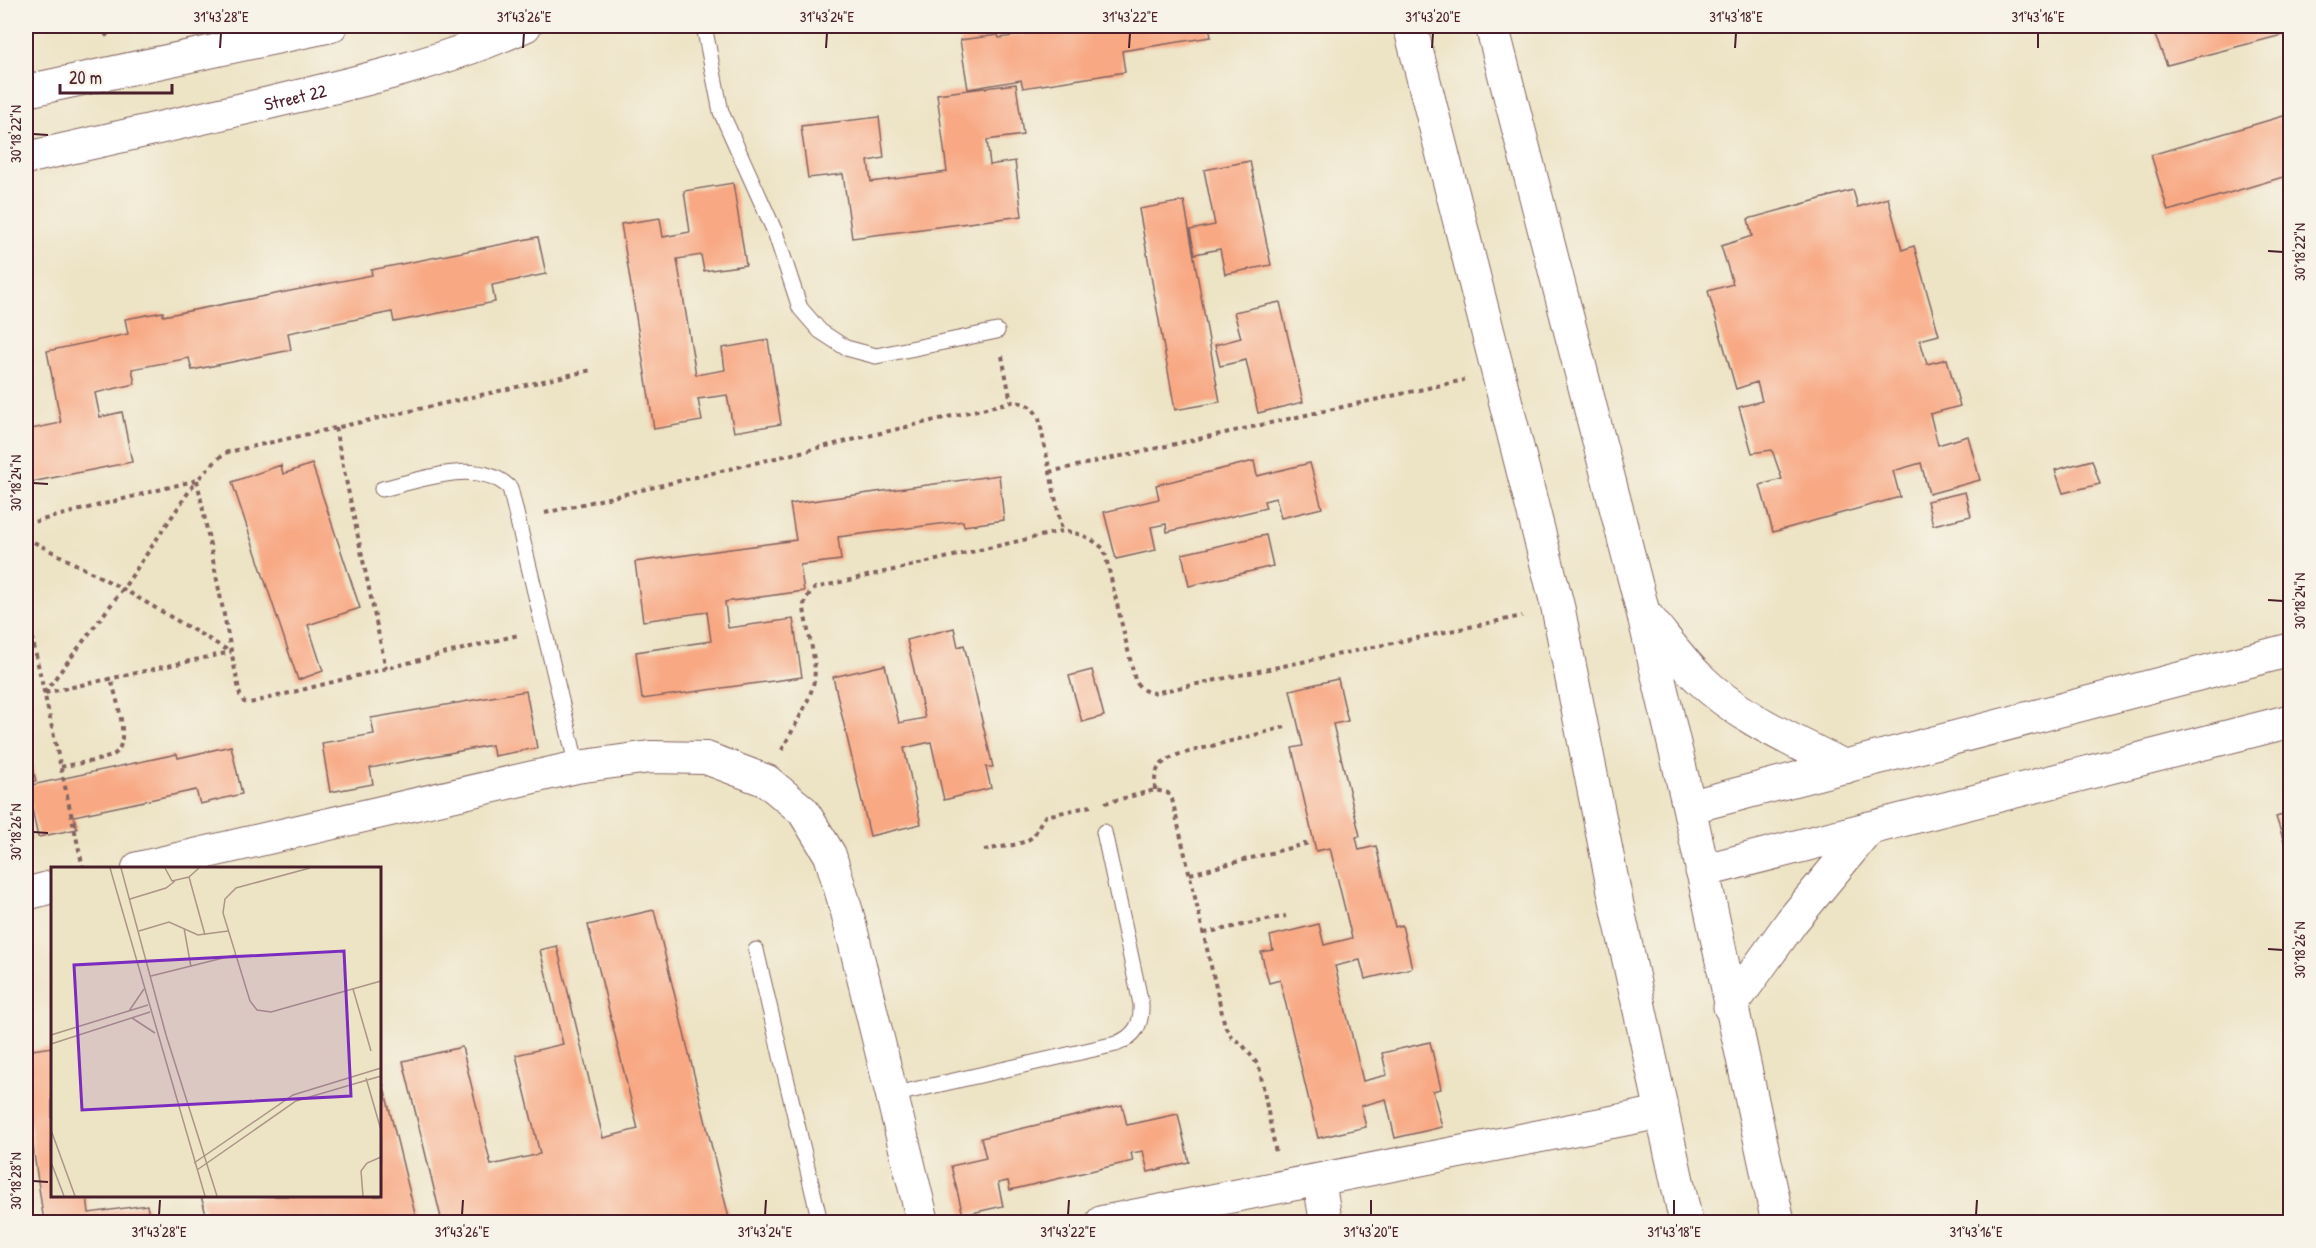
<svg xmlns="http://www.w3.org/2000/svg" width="2316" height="1248" font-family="'Patrick Hand',sans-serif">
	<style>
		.building { fill: #f8a984 }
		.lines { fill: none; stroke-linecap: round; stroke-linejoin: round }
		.service-casing { stroke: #836461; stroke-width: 17 }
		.minor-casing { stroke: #836461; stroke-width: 34 }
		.tertiary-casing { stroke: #836461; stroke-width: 35 }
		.path { stroke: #836461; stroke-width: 4; stroke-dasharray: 4.5 4.5; stroke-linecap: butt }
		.service { stroke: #fff; stroke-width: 15 }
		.minor { stroke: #fff; stroke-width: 32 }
		.tertiary { stroke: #fff; stroke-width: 33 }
		.ticks { fill: none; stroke: #4a1f2b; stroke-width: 2 }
		.labels { text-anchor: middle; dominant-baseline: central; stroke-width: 6; stroke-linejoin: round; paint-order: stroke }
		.street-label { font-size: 18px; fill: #4a1f2b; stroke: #f7f3e8 }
		.inset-road { fill: none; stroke: #ac9587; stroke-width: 1.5 }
		.view { fill: #7b2cbf; fill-opacity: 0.15; stroke: #7b2cbf; stroke-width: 3 }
		.inset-edge { fill: none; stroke: #4a1f2b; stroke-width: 3 }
		.neatline { fill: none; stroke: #4a1f2b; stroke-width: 2 }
		.ticks-label { font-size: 15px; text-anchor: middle; fill: #4a1f2b }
	</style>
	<rect width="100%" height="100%" fill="#f7f3e8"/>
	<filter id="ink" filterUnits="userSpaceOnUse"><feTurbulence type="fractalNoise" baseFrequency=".0167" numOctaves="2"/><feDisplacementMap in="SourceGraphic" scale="12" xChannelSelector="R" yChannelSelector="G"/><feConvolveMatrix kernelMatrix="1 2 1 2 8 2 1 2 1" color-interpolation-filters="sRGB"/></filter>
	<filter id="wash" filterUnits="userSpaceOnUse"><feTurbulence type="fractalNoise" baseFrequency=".008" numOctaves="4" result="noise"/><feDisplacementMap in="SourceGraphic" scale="24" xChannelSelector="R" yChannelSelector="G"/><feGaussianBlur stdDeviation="1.35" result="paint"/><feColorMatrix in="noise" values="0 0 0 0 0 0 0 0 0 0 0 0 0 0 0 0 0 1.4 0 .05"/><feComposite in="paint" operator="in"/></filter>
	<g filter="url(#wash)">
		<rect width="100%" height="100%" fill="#ede3c5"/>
		<g id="blocks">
			<!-- building -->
			<path class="building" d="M 1080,26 L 1209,26 L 1211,37 L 1122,51 L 1125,72 L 1023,88 L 1021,80 L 968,89 L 960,40 L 998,35 L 999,38 Z
				M 2151,26 L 2290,26 L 2290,33 L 2167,65 Z
				M 1016,84 L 1023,135 L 987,140 L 990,165 L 1015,161 L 1022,216 L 852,238 L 843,174 L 808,178 L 801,126 L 879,117 L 884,158 L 868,161 L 871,182 L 947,172 L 937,94 Z
				M 2290,114 L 2290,175 L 2168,211 L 2151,155 Z
				M 1250,161 L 1271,265 L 1225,274 L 1220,249 L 1195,254 L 1190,230 L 1215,225 L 1204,170 Z
				M 733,183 L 746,265 L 704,271 L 701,255 L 677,259 L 696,375 L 725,370 L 722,348 L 768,340 L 781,424 L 734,432 L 727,395 L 698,399 L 702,421 L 654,429 L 621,224 L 660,218 L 663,237 L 690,232 L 684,191 Z
				M 1853,190 L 1858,207 L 1888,198 L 1902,250 L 1914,246 L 1939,335 L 1920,340 L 1927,364 L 1947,359 L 1960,406 L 1930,414 L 1938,445 L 1968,436 L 1980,480 L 1929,494 L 1921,463 L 1893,471 L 1900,497 L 1773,532 L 1760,485 L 1782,479 L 1772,450 L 1752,453 L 1739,407 L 1762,401 L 1757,382 L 1736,389 L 1708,291 L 1733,284 L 1721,246 L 1752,236 L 1748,219 Z
				M 1184,201 L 1220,402 L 1175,410 L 1139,209 Z
				M 538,237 L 546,274 L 492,285 L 495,302 L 394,322 L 392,312 L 288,333 L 291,350 L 192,370 L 189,358 L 132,369 L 135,384 L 95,393 L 100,417 L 122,412 L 132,462 L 26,483 L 26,430 L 61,423 L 47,351 L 128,334 L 125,319 L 163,312 L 163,316 L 372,275 L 371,270 Z
				M 1280,302 L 1303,402 L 1258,413 L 1246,360 L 1220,366 L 1215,345 L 1241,338 L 1234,312 Z
				M 2092,460 L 2100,484 L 2063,493 L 2055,470 Z
				M 1254,461 L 1257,476 L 1310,463 L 1322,508 L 1281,518 L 1276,498 L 1264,501 L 1266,508 L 1167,532 L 1166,524 L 1151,527 L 1156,550 L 1116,559 L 1104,512 L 1159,499 L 1156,485 Z
				M 312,464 L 360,608 L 308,625 L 323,671 L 298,680 L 232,482 L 281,465 L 283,474 Z
				M 999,475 L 1004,520 L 964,526 L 963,521 L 838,537 L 841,560 L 800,565 L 804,591 L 725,602 L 728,628 L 793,619 L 802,677 L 642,699 L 636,652 L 711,641 L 707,612 L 643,621 L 635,562 L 796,540 L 790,504 Z
				M 1965,492 L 1971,516 L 1933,525 L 1927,501 Z
				M 1266,535 L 1273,566 L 1189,586 L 1182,554 Z
				M 954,628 L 958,647 L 964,645 L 993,767 L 986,767 L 991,788 L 944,800 L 931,742 L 904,748 L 921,824 L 870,836 L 833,677 L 885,665 L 899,723 L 925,718 L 907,640 Z
				M 1092,670 L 1104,716 L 1082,722 L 1069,676 Z
				M 1338,679 L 1348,721 L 1333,724 L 1360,836 L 1356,837 L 1359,850 L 1376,846 L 1395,927 L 1402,925 L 1412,968 L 1365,979 L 1360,960 L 1335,966 L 1363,1081 L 1387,1075 L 1382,1053 L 1430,1042 L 1441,1089 L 1433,1091 L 1442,1127 L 1395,1138 L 1386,1099 L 1361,1106 L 1366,1127 L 1318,1138 L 1280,980 L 1269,983 L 1261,952 L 1273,950 L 1270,936 L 1319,924 L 1324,945 L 1352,938 L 1330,848 L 1316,851 L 1292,748 L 1303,746 L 1290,690 Z
				M 526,691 L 537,748 L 494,756 L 492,745 L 370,768 L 373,784 L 330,792 L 322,743 L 374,734 L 371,718 Z
				M 26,743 L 36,781 L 26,783 Z
				M 231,746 L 242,794 L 200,804 L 196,790 L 74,816 L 77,829 L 38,837 L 27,786 L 177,754 L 178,758 Z
				M 2289,813 L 2290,816 L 2290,860 L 2276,817 Z
				M 26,816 L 32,840 L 26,842 Z
				M 654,910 L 730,1222 L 442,1222 L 403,1061 L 462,1047 L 491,1165 L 540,1154 L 516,1055 L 563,1044 L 540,950 L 557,946 L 603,1138 L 638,1129 L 588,925 Z
				M 52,1047 L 52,1196 L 87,1196 L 89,1213 L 147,1205 L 150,1222 L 44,1222 L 26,1099 L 26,1051 Z
				M 380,1071 L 417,1222 L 208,1222 L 201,1196 L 380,1196 Z
				M 1122,1105 L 1127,1125 L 1178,1114 L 1189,1162 L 1148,1172 L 1143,1151 L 1131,1153 L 1133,1161 L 1010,1190 L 1008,1181 L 998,1183 L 1003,1206 L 963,1215 L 951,1166 L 986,1158 L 981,1138 Z"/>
		</g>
	</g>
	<g filter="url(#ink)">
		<use href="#blocks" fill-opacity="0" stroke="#836461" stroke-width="1.5"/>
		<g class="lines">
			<!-- service casing -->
			<g class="service-casing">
				<path id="service" d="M 704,26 L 721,112 L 775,232 L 800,308 L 820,331 L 846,348 L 876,356 L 997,331
					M 382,489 C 421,480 478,457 510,488 L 577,767
					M 756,950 L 820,1222
					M 892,1095 L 1116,1044 C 1135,1036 1142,1025 1141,1004 L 1104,832"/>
			</g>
			<!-- minor casing -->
			<g class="minor-casing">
				<g id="minor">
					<path d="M 26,91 L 331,26"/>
					<path id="s1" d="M 26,158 C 104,141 182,123 260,105 C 350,84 441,64 525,26"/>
					<path d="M 138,868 L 577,767 L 650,757 L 706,758 L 767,781 L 803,811 L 830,855 L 847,912 L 923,1222"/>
					<path d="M 26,894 L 52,887"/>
					<path d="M 1319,1180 L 1326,1222"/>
					<path d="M 1102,1222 L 1663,1112"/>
				</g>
			</g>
			<!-- tertiary casing -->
			<g class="tertiary-casing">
				<path id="tertiary" d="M 1410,26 L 1558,608 L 1615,896 L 1686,1222
					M 1492,26 L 1643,612 L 1689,807 L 1778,1222
					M 1648,618 C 1665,638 1680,660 1699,678 C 1739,718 1795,741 1845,767
					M 1689,807 L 2290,650
					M 1702,871 L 2290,721
					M 1730,1007 L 1792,921 L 1869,828"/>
			</g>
			<!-- path -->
			<path class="path" d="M 99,26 L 108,37
				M 1002,356 L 1011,402
				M 335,428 L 386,669
				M 1049,472 L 1464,380
				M 197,480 L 240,695 L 244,702 L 250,703 L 518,635
				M 545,513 L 1011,402 C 1026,402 1032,406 1039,418 L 1062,531
				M 26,524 L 197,480 L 224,453 L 592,370
				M 26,538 L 123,589 L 231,652
				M 26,610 L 83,868
				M 44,693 L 123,589 L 196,481
				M 45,693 L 231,652
				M 782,750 C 792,730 810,702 814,681 C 818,656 805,630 804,605 L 806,598 L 815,588 L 1062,531 C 1080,533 1090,537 1104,549 L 1135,680 C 1140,689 1145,692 1154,693 L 1522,616
				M 61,767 C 77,763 96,762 111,756 C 134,747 115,696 111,678
				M 1155,790 C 1154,768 1158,764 1177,755 L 1285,727
				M 1105,803 L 1155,790 L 1168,793 L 1172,799 L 1225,1026 L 1232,1038 L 1242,1044 L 1259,1066 L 1276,1153
				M 984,850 C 997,847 1022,846 1032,837 C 1038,831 1039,822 1046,816 L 1091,806
				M 1190,874 L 1309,843
				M 1204,933 L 1286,916"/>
			<!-- service -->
			<use href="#service" class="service"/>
			<!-- minor -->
			<use href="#minor" class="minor"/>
			<!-- tertiary -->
			<use href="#tertiary" class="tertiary"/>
		</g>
	</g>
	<!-- ticks -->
	<path class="ticks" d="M 220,48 L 221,33M 523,48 L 524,33M 826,48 L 827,33M 1129,48 L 1130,33M 1432,48 L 1433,33M 1735,48 L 1736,33M 2038,48 L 2038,33M 33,134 L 48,135M 2268,251 L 2283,252M 33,483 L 48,484M 2268,600 L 2283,601M 33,832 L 48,833M 2268,949 L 2283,950M 33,1181 L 48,1182M 159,1215 L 160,1200M 462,1215 L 463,1200M 765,1215 L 766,1200M 1068,1215 L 1069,1200M 1371,1215 L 1371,1200M 1674,1215 L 1674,1200M 1976,1215 L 1977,1200"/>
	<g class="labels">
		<!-- street labels -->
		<g class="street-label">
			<text stroke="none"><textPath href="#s1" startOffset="276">Street 22</textPath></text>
		</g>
	</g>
	<!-- overview -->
	<g transform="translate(51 867)">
		<rect width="330" height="330" fill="#ede3c5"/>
		<path class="inset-road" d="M 59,1 L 154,329M 70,1 L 115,168 L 166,329M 114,1 L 121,14 L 138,10M 148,1 L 138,10 L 154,68M 259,1 L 185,21 L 174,32 L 172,46 L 199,134 L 206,143 L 220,145 L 330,114M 79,32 L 115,21 L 124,14M 133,61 L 140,100M 88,64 L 118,55 L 147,68 L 177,64M 100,109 L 184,88M 302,122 L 320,184M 78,144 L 93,122M 81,151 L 104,166M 0,168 L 97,138M 0,177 L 99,145M 315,211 L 330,263M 0,263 L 24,329M 0,295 L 13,329M 143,296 L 242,228 L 330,201M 146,303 L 245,234 L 330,209M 312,329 L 310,304 L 316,296 L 330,290"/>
		<path class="view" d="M 293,84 L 300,229 L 31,243 L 23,98 Z"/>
		<rect width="330" height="330" class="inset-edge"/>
	</g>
	<!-- margin -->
	<rect width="2316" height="1248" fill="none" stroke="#f7f3e8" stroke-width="66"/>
	<!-- scale -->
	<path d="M60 84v9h112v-9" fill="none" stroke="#4a1f2b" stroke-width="3"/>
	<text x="69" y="84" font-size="18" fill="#4a1f2b" stroke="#f7f3e8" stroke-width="4.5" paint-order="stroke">20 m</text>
	<rect x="33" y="33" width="2250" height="1182" class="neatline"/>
	<g class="ticks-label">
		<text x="221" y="22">31°43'28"E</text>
		<text x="524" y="22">31°43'26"E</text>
		<text x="827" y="22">31°43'24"E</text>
		<text x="1130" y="22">31°43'22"E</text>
		<text x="1433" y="22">31°43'20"E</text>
		<text x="1736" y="22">31°43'18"E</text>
		<text x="2038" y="22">31°43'16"E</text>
		<text transform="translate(16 134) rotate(-90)" y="5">30°18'22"N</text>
		<text transform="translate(2300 252) rotate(-90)" y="5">30°18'22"N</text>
		<text transform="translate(16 483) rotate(-90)" y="5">30°18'24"N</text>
		<text transform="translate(2300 601) rotate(-90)" y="5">30°18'24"N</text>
		<text transform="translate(16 832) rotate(-90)" y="5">30°18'26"N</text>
		<text transform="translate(2300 950) rotate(-90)" y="5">30°18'26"N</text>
		<text transform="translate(16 1181) rotate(-90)" y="5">30°18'28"N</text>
		<text x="159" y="1237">31°43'28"E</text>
		<text x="462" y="1237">31°43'26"E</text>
		<text x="765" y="1237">31°43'24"E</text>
		<text x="1068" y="1237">31°43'22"E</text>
		<text x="1371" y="1237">31°43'20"E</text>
		<text x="1674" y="1237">31°43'18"E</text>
		<text x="1976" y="1237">31°43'16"E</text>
	</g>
</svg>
